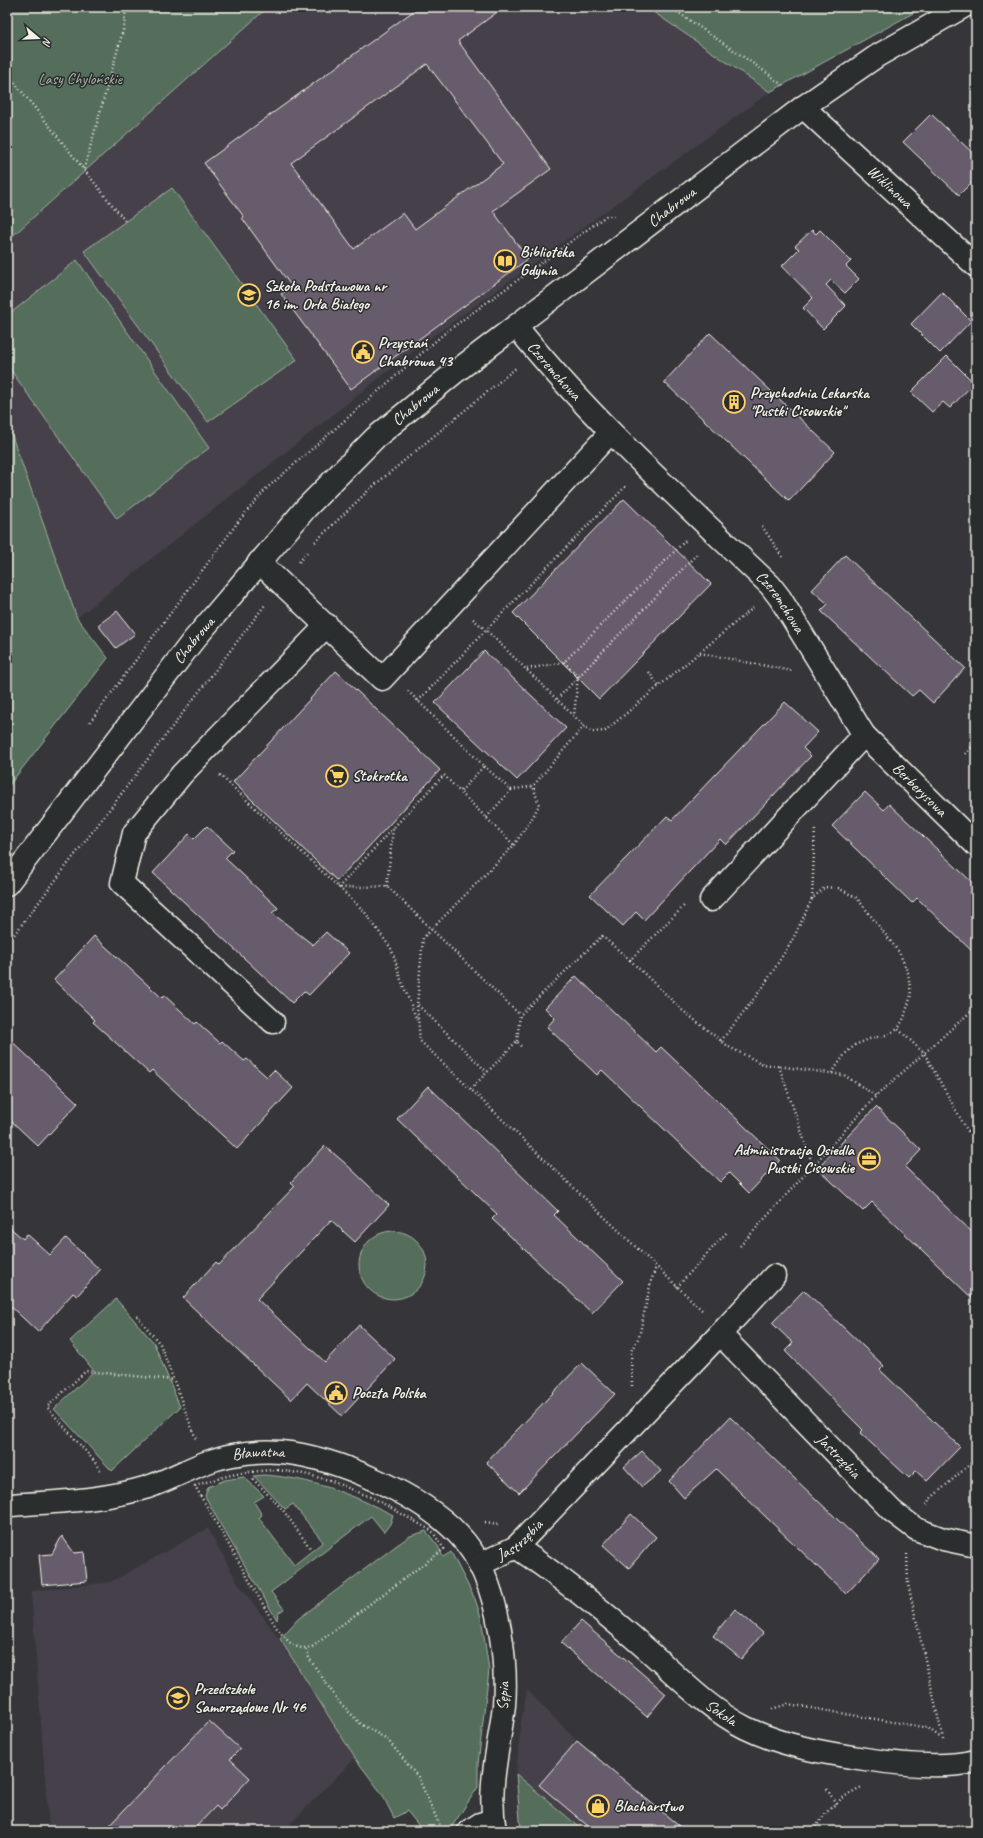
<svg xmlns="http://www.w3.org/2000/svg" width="983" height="1838" font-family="Caveat,sans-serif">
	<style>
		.built { fill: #444149 }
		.green { fill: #556e5c; stroke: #a4b0a2 }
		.building { fill: #665c6c; stroke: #f4f1e8; fill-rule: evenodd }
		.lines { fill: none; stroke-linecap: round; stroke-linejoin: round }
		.minor-casing { stroke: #f4f1e8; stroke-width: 25 }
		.path { stroke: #f4f1e8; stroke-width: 2.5; stroke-dasharray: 1 3; stroke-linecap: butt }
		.minor { stroke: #2a2d2e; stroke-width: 22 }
		.labels { text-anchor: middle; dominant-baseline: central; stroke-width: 3; stroke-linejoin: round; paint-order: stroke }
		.park-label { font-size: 16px; fill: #acb6a9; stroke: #2a2d2e }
		.street-label { font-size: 16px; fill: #f4f1e8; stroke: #2a2d2e }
		.poi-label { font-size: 16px; font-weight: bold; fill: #f4f1e8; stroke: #2a2d2e; text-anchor: start }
	</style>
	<rect width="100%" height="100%" fill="#36363a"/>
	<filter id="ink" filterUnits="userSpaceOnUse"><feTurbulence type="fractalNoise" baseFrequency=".025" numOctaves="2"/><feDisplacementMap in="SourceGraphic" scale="8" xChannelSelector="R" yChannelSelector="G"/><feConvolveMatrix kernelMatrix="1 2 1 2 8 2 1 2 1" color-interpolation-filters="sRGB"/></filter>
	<g filter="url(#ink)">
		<!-- built -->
		<path class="built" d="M 268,7 L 646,7 L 770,92 L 417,348 L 77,618 L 7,422 L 7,241 Z
			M 208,1528 L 238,1583 L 273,1630 L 355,1758 L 283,1831 L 49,1831 L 31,1591 L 111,1582 Z
			M 527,1690 L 577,1741 L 685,1831 L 584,1831 L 516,1774 L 521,1722 Z"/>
		<!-- green -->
		<path class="green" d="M 7,7 L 268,7 L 7,241 Z
			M 646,7 L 924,7 L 770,92 Z
			M 172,188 L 297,360 L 208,422 L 84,251 Z
			M 77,260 L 209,448 L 117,519 L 7,365 L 7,316 Z
			M 7,422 L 77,618 L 108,658 L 7,788 Z
			M359 1265a34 34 0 1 1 68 0a34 34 0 1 1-68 0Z
			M 116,1299 L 154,1343 L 180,1407 L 112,1471 L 54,1409 L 94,1371 L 70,1341 Z
			M 264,1475 C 311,1478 351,1494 393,1515 L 390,1524 L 384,1532 L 371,1516 L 271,1592 L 284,1609 L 278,1613 L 277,1620 L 219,1522 L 205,1496 L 208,1487 L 225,1480 L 244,1477 L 264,1496 L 254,1502 L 262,1515 L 259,1518 L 294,1565 L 323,1542 L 293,1504 L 285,1509 L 254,1476 Z
			M 426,1531 L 438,1546 L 443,1557 L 451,1552 L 475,1599 L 481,1617 L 489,1670 L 478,1764 L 478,1787 L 449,1831 L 423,1831 L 407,1811 L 394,1818 L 382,1794 L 355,1758 L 280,1639 L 298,1619 L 397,1545 L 410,1536 Z
			M 516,1774 L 584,1831 L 521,1831 Z"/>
		<!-- building -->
		<path class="building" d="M 419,7 L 504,7 L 458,41 L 551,169 L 493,211 L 528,259 L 351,389 L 281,294 L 292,287 L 242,218 L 244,217 L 204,163 ZM 427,64 L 503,164 L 415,229 L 403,213 L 354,249 L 291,163 Z
			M 931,114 L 976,156 L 976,178 L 959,195 L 903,142 Z
			M 812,230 L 816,234 L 820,230 L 851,261 L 846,266 L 859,279 L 845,293 L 831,280 L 826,285 L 846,306 L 823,329 L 803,308 L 813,298 L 782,266 L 799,249 L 795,246 Z
			M 942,292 L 971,321 L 940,353 L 911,324 Z
			M 710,333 L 835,452 L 789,501 L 664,382 Z
			M 947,356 L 974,383 L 950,408 L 943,402 L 932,412 L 911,392 Z
			M 624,499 L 711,584 L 599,699 L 513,613 Z
			M 845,555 L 965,668 L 933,703 L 919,690 L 912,696 L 821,611 L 828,604 L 812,590 Z
			M 117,611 L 135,634 L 116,648 L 98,625 Z
			M 484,651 L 566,728 L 517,780 L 435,703 Z
			M 336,671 L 440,770 L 337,881 L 233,782 Z
			M 785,702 L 818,732 L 803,748 L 811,756 L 726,845 L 720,839 L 644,920 L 636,912 L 623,926 L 590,895 L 667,816 L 672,820 Z
			M 865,792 L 884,810 L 889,804 L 976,886 L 976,955 L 917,898 L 912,903 L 832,826 Z
			M 207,826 L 233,850 L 225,858 L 278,908 L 272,913 L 313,945 L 326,932 L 349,953 L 309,995 L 304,991 L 292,1003 L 153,873 L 189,834 L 194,839 Z
			M 94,936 L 162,998 L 164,995 L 195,1024 L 197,1022 L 220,1043 L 222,1041 L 244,1061 L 247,1059 L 267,1077 L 274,1070 L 293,1088 L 237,1149 L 152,1070 L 149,1073 L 93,1022 L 95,1020 L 54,980 Z
			M 576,976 L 656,1052 L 661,1047 L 780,1160 L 749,1193 L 729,1173 L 720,1182 L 602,1070 L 597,1075 L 547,1027 L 555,1018 L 545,1008 Z
			M 7,1037 L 78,1103 L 38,1146 L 7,1117 Z
			M 428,1086 L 558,1211 L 554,1215 L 623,1281 L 592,1313 L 492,1219 L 497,1214 L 397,1119 Z
			M 876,1107 L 921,1150 L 905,1167 L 976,1236 L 976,1302 L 872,1202 L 863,1211 L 817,1168 Z
			M 325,1146 L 346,1164 L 389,1205 L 355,1242 L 331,1220 L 257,1299 L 325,1362 L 359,1325 L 395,1359 L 342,1416 L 307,1383 L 291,1400 L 183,1298 L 216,1262 L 219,1265 L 295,1186 L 291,1182 Z
			M 7,1225 L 23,1239 L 27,1234 L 50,1255 L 66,1238 L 100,1270 L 77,1296 L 73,1293 L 38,1332 L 7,1303 Z
			M 804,1290 L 884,1366 L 880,1370 L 960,1447 L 927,1481 L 916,1471 L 909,1478 L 860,1433 L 863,1430 L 785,1351 L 793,1343 L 772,1323 Z
			M 582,1363 L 615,1394 L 519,1493 L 486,1462 Z
			M 730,1417 L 879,1559 L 846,1594 L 716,1469 L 684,1498 L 669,1481 Z
			M 642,1451 L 661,1471 L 642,1487 L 624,1467 Z
			M 631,1514 L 656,1537 L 629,1568 L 603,1545 Z
			M 62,1536 L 74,1553 L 84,1552 L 87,1581 L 42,1585 L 39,1555 L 52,1554 Z
			M 735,1609 L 763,1633 L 741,1659 L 713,1636 Z
			M 581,1621 L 666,1694 L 647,1717 L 561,1643 Z
			M 209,1721 L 240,1749 L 230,1759 L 250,1778 L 220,1810 L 216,1806 L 192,1831 L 104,1831 Z
			M 577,1741 L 685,1831 L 594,1831 L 539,1785 Z"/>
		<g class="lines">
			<!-- minor casing -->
			<g class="minor-casing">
				<g id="minor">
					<path id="s1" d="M 803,107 L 976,266"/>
					<path id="s2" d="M 516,326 C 592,421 682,501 770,585 L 780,598 L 864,735 L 711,900"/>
					<path d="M 259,562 L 382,679 L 610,433"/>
					<path id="s3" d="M 864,735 L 976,845"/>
					<path id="s4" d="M 7,884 L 192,642 L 306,508 L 375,438 L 454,373 L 803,107 L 877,56 L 963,7"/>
					<path d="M 273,1022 L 122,883 L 134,833 L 182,774 L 327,625"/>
					<path d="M 720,1334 L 774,1276"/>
					<path id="s5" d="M 7,1505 C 55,1502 102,1501 148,1487 C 177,1477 203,1460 233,1455 C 248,1452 266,1451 281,1452 C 335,1457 420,1494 458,1534 C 483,1559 494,1596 500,1630 C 504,1654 506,1681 504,1705 C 499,1750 487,1785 495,1831"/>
					<path id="s6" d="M 516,1547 C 564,1579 608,1615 651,1653 C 681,1680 710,1710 746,1728 C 783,1746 824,1753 865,1759 C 897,1764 944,1769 976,1761"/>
					<path id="s7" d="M 479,1565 L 516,1547 L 720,1334 L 892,1511 L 916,1529 L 943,1539 L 976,1546"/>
					<path d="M 469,1831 L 480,1824 L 493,1820"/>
				</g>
			</g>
			<!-- path -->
			<path class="path" d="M 670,7 L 770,75 L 784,87
				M 7,73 L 125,221
				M 84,169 L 124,27 L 126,7
				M 762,526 L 783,558
				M 315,542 L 370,489 L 517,367
				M 299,562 L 307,552
				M 473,619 L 486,630 L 627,485
				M 700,653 L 792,671
				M 564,662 L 578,676 L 574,716
				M 527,669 L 564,662 L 685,541
				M 649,672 L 659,687
				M 408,691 L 484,766 L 460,792 L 514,845 L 423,938 L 417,1005 L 420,1041 L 704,1312
				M 557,699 L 697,554
				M 418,701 L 486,630 L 584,726
				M 90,722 L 241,518 L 266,489 L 446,332 L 606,216 L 614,216
				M 965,754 L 976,743
				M 484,766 L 511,790 L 486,818
				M 220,775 L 364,911 L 392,950 L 401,980 L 417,1020
				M 511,790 L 533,786 L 584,726 L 592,732 L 605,731 L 753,608
				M 393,828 L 338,888 L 387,886 L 520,1015
				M 514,845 L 531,820 L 539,805 L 533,786
				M 387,886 L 393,828 L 444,775 L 460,792
				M 812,899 L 815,828
				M 7,944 L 265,605
				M 630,960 L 682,1010 L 729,1047 L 763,1064 L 844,1075 L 876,1096
				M 418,1005 L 487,1072
				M 517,1041 L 520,1015 L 602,936 L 630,960 L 685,905
				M 721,1041 L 763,987 L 793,939 L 812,899 L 825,887 L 838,888 L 857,898 L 899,952 L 908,973 L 911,995 L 904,1018 L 898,1029 L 924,1053 L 967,1130 L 976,1140
				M 779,1066 L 813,1166
				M 832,1073 L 845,1054 L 855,1045 L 869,1039 L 886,1035 L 898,1029
				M 471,1089 L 517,1041 L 522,1048
				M 740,1246 L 876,1096 L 976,1007
				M 677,1287 L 727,1232
				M 137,1316 L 160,1344 L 196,1439
				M 632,1386 L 631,1351 L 639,1337 L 651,1281 L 656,1267
				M 100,1470 L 95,1462 L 47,1407 L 86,1371 L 174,1380
				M 278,1470 L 304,1474 L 329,1480 L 375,1499 L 432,1531 L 444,1549 L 312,1647 C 294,1652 286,1639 276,1627 L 195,1486 C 225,1475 245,1471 278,1470 Z
				M 253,1479 L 283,1510 L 310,1548
				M 927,1505 L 929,1500 L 976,1459
				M 485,1522 L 498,1524
				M 907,1554 L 908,1584 L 943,1739
				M 307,1649 L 309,1658 L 339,1702 L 362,1725 L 387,1739 L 418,1777 L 441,1828
				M 772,1709 L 788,1704 L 928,1728 L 941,1738
				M 827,1789 L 836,1804
				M 814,1831 C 823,1812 843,1795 862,1787"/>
			<!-- minor -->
			<use href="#minor" class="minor"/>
		</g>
	</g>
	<!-- icons -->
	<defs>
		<g id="library-ring" transform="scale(1.15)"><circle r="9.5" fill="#2a2d2e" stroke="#ffd166" stroke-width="1.5"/><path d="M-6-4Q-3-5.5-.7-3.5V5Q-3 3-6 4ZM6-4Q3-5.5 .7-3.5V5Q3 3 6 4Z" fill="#ffd166"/></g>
		<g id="school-ring" transform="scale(1.15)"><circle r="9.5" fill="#2a2d2e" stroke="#ffd166" stroke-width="1.5"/><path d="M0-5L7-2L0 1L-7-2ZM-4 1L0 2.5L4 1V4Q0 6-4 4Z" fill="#ffd166"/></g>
		<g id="civic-ring" transform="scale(1.15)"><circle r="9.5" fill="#2a2d2e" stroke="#ffd166" stroke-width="1.5"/><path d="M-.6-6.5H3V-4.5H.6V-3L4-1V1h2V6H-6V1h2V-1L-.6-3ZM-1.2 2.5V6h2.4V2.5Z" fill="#ffd166"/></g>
		<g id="building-ring" transform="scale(1.15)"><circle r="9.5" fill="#2a2d2e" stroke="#ffd166" stroke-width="1.5"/><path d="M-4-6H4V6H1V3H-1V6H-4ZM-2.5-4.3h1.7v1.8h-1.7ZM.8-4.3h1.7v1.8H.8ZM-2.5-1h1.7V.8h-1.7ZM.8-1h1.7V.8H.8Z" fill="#ffd166"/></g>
		<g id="supermarket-ring" transform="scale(1.15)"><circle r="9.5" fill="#2a2d2e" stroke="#ffd166" stroke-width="1.5"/><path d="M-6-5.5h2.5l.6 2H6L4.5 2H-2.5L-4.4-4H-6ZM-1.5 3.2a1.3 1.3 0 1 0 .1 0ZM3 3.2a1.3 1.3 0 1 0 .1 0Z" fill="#ffd166"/></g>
		<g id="office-ring" transform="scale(1.15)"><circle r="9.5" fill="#2a2d2e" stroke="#ffd166" stroke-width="1.5"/><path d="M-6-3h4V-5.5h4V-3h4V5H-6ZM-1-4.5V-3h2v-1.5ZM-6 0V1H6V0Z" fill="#ffd166"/></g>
		<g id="shop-ring" transform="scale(1.15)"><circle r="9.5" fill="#2a2d2e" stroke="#ffd166" stroke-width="1.5"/><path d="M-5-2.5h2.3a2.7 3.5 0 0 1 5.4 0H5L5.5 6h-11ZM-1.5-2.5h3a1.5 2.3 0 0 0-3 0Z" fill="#ffd166"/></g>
	</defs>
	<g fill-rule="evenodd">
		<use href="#library-ring" x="505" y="261"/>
		<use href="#school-ring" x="249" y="295"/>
		<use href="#civic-ring" x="363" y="352"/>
		<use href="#building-ring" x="734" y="402"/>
		<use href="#supermarket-ring" x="337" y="776"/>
		<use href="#office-ring" x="869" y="1159"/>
		<use href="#civic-ring" x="336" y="1393"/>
		<use href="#school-ring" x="178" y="1698"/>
		<use href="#shop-ring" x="598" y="1806"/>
	</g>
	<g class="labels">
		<!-- park labels -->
		<g class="park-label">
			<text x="80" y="79">Lasy Chylońskie</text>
		</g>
		<!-- street labels -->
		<g class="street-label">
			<text stroke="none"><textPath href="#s1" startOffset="118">Wiklinowa</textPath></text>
			<text stroke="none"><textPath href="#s4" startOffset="955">Chabrowa</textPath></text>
			<text stroke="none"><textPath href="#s2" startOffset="59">Czeremchowa</textPath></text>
			<text stroke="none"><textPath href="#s4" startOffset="631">Chabrowa</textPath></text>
			<text stroke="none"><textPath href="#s2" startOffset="383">Czeremchowa</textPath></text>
			<text stroke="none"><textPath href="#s4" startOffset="307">Chabrowa</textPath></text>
			<text stroke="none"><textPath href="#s3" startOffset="78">Berberysowa</textPath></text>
			<text stroke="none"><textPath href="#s7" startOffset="506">Jastrzębia</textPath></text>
			<text stroke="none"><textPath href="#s5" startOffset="259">Bławatna</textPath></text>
			<text stroke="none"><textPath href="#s7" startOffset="48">Jastrzębia</textPath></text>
			<text transform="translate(503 1696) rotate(-87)">Sępia</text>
			<text stroke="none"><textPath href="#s6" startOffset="264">Sokola</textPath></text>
		</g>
		<!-- poi labels -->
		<g class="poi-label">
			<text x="520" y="252">Biblioteka<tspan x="520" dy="18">Gdynia</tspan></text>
			<text x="264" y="286">Szkoła Podstawowa nr<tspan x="264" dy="18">16 im. Orła Białego</tspan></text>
			<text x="378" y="343">Przystań<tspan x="378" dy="18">Chabrowa 43</tspan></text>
			<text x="750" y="393">Przychodnia Lekarska<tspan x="750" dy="18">"Pustki Cisowskie"</tspan></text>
			<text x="352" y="776">Stokrotka</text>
			<text x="854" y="1150" text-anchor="end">Administracja Osiedla<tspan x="854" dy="18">Pustki Cisowskie</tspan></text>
			<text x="352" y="1393">Poczta Polska</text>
			<text x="194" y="1689">Przedszkole<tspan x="194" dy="18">Samorządowe Nr 46</tspan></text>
			<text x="614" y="1806">Blacharstwo</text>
		</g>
	</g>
	<!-- margin -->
	<rect width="983" height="1838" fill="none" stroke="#2a2d2e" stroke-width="24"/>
	<rect x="12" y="12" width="959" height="1814" fill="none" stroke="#f4f1e8" stroke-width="1.5" filter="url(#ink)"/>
	<!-- north arrow -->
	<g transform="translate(38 38) rotate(109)" stroke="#2a2d2e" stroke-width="3" paint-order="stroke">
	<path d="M0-3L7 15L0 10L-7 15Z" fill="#f4f1e8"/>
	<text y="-6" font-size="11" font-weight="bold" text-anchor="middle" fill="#f4f1e8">N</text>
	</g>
</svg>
